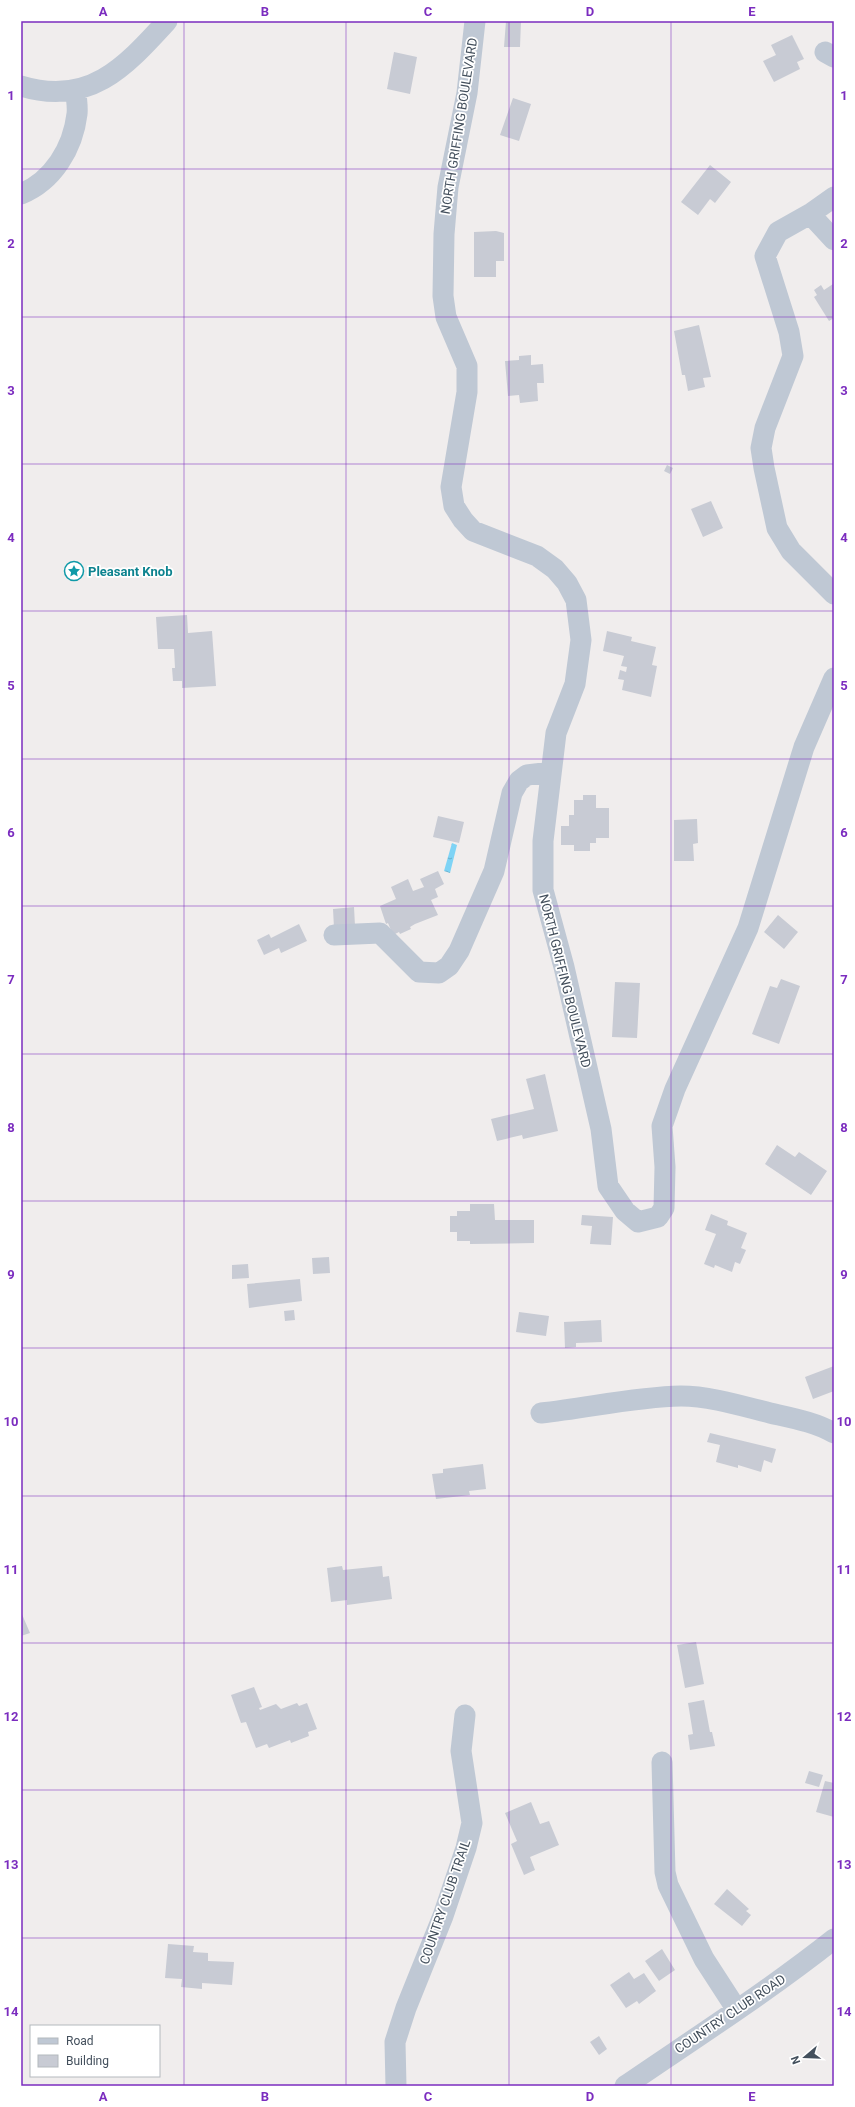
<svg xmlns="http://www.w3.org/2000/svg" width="855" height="2107" font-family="Roboto,sans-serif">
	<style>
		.water { fill: url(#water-ripples) }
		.building { fill: #c8cbd4 }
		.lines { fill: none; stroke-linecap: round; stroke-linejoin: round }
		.minor { stroke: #bfc8d4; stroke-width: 21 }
		.grid { fill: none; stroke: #7b2cbf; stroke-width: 1; stroke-opacity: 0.55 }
		.labels { text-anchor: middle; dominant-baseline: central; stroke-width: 3.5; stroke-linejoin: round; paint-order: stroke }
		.street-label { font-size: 13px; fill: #434f5c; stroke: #fff }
		.culture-label { font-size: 13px; font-weight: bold; fill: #0d838f; stroke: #fff; text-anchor: start }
		.neatline { fill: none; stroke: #7b2cbf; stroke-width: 1.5 }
		.grid-label { font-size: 13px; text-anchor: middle; font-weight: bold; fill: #7b2cbf }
	</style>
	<defs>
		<pattern id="water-ripples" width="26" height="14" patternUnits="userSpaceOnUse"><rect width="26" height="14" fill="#7ed3f5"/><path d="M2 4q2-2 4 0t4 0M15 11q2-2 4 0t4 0" fill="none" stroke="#69aeca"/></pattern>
	</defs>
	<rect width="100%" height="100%" fill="#f0eded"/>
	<!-- water -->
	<path class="water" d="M 452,843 L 457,845 L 450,873 L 444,871 Z"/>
	<!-- building -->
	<path class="building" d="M 506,21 L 521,21 L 520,47 L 504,47 Z
		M 792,35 L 804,59 L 797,62 L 800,69 L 774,82 L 763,61 L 776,55 L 771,45 Z
		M 394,52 L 417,57 L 410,94 L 387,89 Z
		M 513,98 L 531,104 L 519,141 L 500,135 Z
		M 710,165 L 731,182 L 715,203 L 710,199 L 698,215 L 681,202 Z
		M 496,231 L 504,233 L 504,261 L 496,261 L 496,277 L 474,277 L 474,232 Z
		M 833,284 L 834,318 L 829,321 L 814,297 L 817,295 L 814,290 L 821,285 L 824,290 Z
		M 699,325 L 711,377 L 703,378 L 705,387 L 688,391 L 685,375 L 682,375 L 674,331 Z
		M 531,355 L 531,365 L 543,364 L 544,383 L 537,383 L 538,401 L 520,403 L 519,395 L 508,396 L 505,361 L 519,360 L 519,356 Z
		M 667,465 L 673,468 L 670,474 L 664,471 Z
		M 711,501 L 723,528 L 703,537 L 691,509 Z
		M 187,615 L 188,633 L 212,631 L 216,686 L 182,688 L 182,681 L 173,681 L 172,668 L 175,668 L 174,649 L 158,649 L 156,617 Z
		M 607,631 L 632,637 L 631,641 L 656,647 L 652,665 L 657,666 L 651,697 L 622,690 L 624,680 L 618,679 L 620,670 L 626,672 L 627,667 L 621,666 L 624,656 L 603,651 Z
		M 583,795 L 596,795 L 596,808 L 609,808 L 609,838 L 596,838 L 596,843 L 590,843 L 590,851 L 574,851 L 574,845 L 561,845 L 561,826 L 569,826 L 569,815 L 574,815 L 574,800 L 583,800 Z
		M 438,816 L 464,822 L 459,843 L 433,837 Z
		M 697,819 L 698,843 L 693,844 L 694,861 L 674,861 L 674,820 Z
		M 438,871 L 444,884 L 435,889 L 438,897 L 431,900 L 438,915 L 415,924 L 410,927 L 411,929 L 400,934 L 399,932 L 393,935 L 388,923 L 386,924 L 380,906 L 396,899 L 391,887 L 408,879 L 413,891 L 424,887 L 420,879 Z
		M 354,907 L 355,926 L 334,928 L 333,909 Z
		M 778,915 L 798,932 L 784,949 L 764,932 Z
		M 299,924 L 307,941 L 281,953 L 279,948 L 264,955 L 257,940 L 269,934 L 271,938 Z
		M 781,979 L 800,986 L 779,1044 L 752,1034 L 770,986 L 777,988 Z
		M 615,982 L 640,983 L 637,1038 L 612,1037 Z
		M 545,1074 L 558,1131 L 523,1139 L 522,1135 L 497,1141 L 491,1119 L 534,1109 L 526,1079 Z
		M 777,1145 L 795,1157 L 799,1152 L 827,1171 L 811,1195 L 765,1164 Z
		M 470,1204 L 494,1204 L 495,1220 L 534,1220 L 534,1243 L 470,1244 L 470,1241 L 457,1241 L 457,1232 L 450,1232 L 450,1216 L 457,1216 L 457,1211 L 470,1211 Z
		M 711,1214 L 728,1221 L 727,1225 L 747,1233 L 741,1248 L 746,1250 L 740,1264 L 735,1262 L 732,1272 L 715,1265 L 714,1268 L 704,1264 L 716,1234 L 705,1230 Z
		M 582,1215 L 613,1217 L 611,1245 L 590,1244 L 592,1226 L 581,1225 Z
		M 329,1257 L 330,1273 L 313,1274 L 312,1258 Z
		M 248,1264 L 249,1278 L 232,1279 L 232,1265 Z
		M 300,1279 L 302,1301 L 249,1308 L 247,1284 Z
		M 294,1310 L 295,1320 L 285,1321 L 284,1311 Z
		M 519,1312 L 549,1316 L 546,1336 L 516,1332 Z
		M 601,1320 L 602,1342 L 576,1343 L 576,1347 L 565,1348 L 564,1322 Z
		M 834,1366 L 834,1391 L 813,1399 L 805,1377 Z
		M 710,1433 L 776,1449 L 772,1463 L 764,1460 L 761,1472 L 738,1465 L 738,1468 L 716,1462 L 720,1445 L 707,1442 Z
		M 483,1464 L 486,1489 L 469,1491 L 470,1495 L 436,1499 L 432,1474 L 443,1473 L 443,1469 Z
		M 342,1566 L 343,1570 L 382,1566 L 383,1577 L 389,1576 L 392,1599 L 347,1605 L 347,1600 L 331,1602 L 327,1568 Z
		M 21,1612 L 30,1633 L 21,1636 Z
		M 696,1642 L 704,1684 L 685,1688 L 677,1645 Z
		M 254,1687 L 262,1707 L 259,1708 L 260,1710 L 276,1704 L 281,1709 L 297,1703 L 299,1706 L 307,1703 L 317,1729 L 308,1732 L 309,1736 L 291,1743 L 290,1740 L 269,1748 L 267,1744 L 256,1748 L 246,1722 L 241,1723 L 231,1695 Z
		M 704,1700 L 710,1732 L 712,1732 L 715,1746 L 690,1750 L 688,1735 L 693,1734 L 688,1703 Z
		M 809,1771 L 823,1775 L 819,1787 L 805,1783 Z
		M 825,1781 L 834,1783 L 834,1817 L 816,1812 Z
		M 531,1802 L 540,1824 L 549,1821 L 559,1845 L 530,1857 L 535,1870 L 524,1875 L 511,1844 L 517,1841 L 505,1813 Z
		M 727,1889 L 749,1909 L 746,1911 L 751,1915 L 742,1926 L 714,1904 Z
		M 168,1944 L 194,1946 L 193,1952 L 208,1953 L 208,1961 L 234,1962 L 232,1985 L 202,1983 L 202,1989 L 181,1987 L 182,1979 L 165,1978 Z
		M 662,1949 L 675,1970 L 659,1981 L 645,1961 Z
		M 629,1972 L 634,1979 L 644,1973 L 656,1991 L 639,2004 L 637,2001 L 626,2008 L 610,1985 Z
		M 599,2036 L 607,2049 L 599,2055 L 590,2042 Z"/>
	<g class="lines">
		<!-- minor -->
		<path class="minor" d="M 475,21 L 467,93 L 448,187 L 444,234 L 443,296 L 446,317 L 467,366 L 467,392 L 451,487 L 454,506 L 463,520 L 473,531 L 537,556 L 555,569 L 567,583 L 576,600 L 581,640 L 575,684 L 556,733 L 543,841 L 543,890 L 564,967 L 601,1129 L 608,1186 L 625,1211 L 638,1222 L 658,1217 L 664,1208 L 665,1167 L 662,1126 L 675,1089 L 748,928 L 804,747 L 834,678
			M 825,52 L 834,57
			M 21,86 C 89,107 125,67 167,21
			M 21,194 C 53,181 73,148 77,114 C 78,107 76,98 76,90
			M 834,197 L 810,214 L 778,232 L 765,256 L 789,332 L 793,356 L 765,428 L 761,448 L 764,468 L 777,528 L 791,551 L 834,594
			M 810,214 L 834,240
			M 334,935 L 380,933 L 419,972 L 439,973 L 449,966 L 459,951 L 494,871 L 512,793 L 519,781 L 527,775 L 551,772
			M 541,1413 C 588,1408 634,1397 681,1396 C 710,1396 742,1406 770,1413 C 792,1418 815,1422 834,1433
			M 662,1762 L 665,1872 L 668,1885 L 704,1959 L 737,2010
			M 396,2086 L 395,2042 L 406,2008 L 443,1916 L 466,1848 L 472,1823 L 461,1751 L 465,1715
			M 625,2086 C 695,2038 767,1992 834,1939"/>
	</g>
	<!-- grid -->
	<path class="grid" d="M 184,21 L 184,2086M 346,21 L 346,2086M 509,21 L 509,2086M 671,21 L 671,2086M 21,169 L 834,169M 21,317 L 834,317M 21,464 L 834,464M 21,611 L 834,611M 21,759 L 834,759M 21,906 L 834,906M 21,1054 L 834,1054M 21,1201 L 834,1201M 21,1348 L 834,1348M 21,1496 L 834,1496M 21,1643 L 834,1643M 21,1790 L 834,1790M 21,1938 L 834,1938"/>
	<!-- icons -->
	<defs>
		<g id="sight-ring" transform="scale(1)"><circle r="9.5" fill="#fff" stroke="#0f9aa8" stroke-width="1.5"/><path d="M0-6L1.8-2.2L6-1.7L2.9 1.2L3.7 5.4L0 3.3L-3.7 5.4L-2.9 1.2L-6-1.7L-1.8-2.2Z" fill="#0f9aa8"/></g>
	</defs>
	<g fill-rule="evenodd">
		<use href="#sight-ring" x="74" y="571"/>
	</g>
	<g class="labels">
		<!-- street labels -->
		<g class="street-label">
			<text transform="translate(459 126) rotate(-81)">NORTH GRIFFING BOULEVARD</text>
			<text transform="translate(565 981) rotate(76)">NORTH GRIFFING BOULEVARD</text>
			<text transform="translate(445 1902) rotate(-71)">COUNTRY CLUB TRAIL</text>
			<text transform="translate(730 2014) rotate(-34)">COUNTRY CLUB ROAD</text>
		</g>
		<!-- culture labels -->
		<g class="culture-label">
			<text x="88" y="571">Pleasant Knob</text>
		</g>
	</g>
	<!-- border -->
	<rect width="855" height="2107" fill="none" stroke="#ffffff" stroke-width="44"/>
	<!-- legend -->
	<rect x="30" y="2025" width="130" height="52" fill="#ffffff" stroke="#b4b9be"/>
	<rect x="38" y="2038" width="20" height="6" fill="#bfc8d4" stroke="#b4b9be"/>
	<text x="66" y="2045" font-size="12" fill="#434f5c">Road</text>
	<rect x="38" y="2055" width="20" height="12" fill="#c8cbd4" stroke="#b4b9be"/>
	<text x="66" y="2065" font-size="12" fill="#434f5c">Building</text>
	<!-- north arrow -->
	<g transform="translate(805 2057) rotate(251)" stroke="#ffffff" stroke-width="3" paint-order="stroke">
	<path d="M0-3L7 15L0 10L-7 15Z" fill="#434f5c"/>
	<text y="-6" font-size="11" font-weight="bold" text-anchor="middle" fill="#434f5c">N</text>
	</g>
	<rect x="22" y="22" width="811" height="2063" class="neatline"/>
	<g class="grid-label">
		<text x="103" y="16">A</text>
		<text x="265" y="16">B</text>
		<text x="428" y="16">C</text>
		<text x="590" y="16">D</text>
		<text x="752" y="16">E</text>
		<text x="11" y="100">1</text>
		<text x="844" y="100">1</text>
		<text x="11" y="248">2</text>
		<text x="844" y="248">2</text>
		<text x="11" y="395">3</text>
		<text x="844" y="395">3</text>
		<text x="11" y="542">4</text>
		<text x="844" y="542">4</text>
		<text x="11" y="690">5</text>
		<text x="844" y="690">5</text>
		<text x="11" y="837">6</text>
		<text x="844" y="837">6</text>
		<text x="11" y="984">7</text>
		<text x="844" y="984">7</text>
		<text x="11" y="1132">8</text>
		<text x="844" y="1132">8</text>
		<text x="11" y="1279">9</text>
		<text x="844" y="1279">9</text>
		<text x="11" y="1426">10</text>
		<text x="844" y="1426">10</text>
		<text x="11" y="1574">11</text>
		<text x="844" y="1574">11</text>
		<text x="11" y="1721">12</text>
		<text x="844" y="1721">12</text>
		<text x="11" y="1869">13</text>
		<text x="844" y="1869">13</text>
		<text x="11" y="2016">14</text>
		<text x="844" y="2016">14</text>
		<text x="103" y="2101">A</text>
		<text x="265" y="2101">B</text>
		<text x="428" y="2101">C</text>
		<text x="590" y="2101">D</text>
		<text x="752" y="2101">E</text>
	</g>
</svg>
